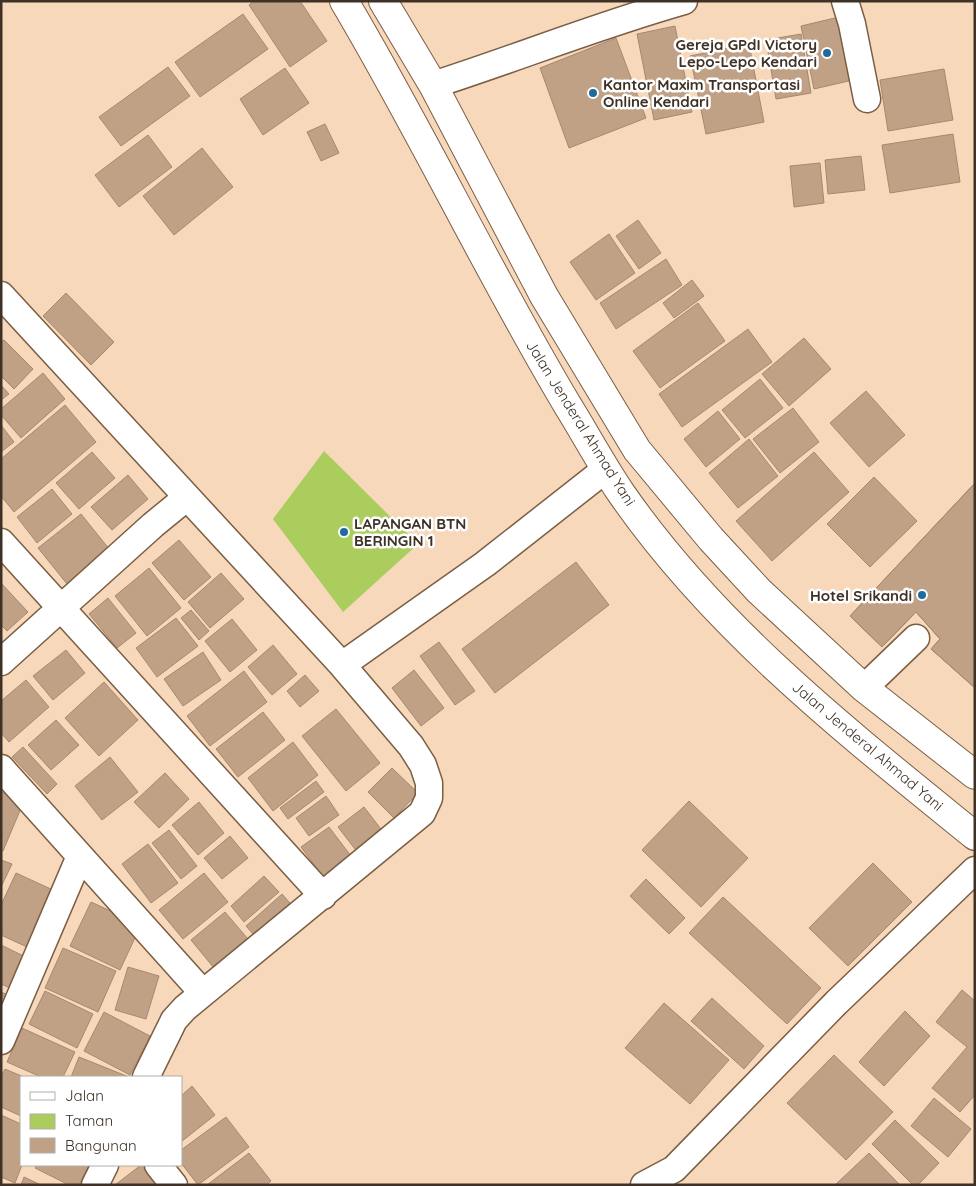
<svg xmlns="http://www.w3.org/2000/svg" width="976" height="1186" font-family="Quicksand,sans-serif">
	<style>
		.green { fill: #abcd5e }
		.building { fill: #c0a185; stroke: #a6896d }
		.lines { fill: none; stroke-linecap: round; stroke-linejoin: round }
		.minor-casing { stroke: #7a5e44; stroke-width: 29 }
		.trunk-casing { stroke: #7a5e44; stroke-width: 30 }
		.minor { stroke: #fff; stroke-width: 26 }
		.trunk { stroke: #fff; stroke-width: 28 }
		.poi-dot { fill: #206a9d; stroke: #fff; stroke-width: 2 }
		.labels { text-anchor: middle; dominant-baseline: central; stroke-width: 5; stroke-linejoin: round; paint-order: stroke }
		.poi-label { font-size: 15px; font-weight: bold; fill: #3e3126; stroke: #fff; text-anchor: end }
		.street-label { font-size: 15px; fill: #3e3126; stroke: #fff }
	</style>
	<rect width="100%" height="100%" fill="#f8d8bb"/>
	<!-- green -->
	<path class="green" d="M 324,451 L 418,544 L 343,612 L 273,519 Z"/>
	<!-- building -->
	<path class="building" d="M 254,1 L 300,1 L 327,41 L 290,67 L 249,5 Z
		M 243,14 L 268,49 L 200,97 L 175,62 Z
		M 839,17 L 853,80 L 814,89 L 801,26 Z
		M 675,26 L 692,112 L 654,120 L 637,34 Z
		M 801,34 L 811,93 L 776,99 L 766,40 Z
		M 616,38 L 646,118 L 569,148 L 540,68 Z
		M 749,44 L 764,122 L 706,134 L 690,56 Z
		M 168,67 L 190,96 L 121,146 L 99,117 Z
		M 285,68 L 309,103 L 263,135 L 240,99 Z
		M 944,69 L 953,120 L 888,131 L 880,80 Z
		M 325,124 L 339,153 L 321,161 L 307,132 Z
		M 953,134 L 960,182 L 890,193 L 882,145 Z
		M 148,135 L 172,167 L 119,207 L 95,175 Z
		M 202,148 L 233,187 L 174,235 L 143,196 Z
		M 861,156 L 865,190 L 828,194 L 825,160 Z
		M 820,163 L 824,203 L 794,207 L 790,166 Z
		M 638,220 L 661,253 L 639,269 L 616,236 Z
		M 609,234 L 635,273 L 596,300 L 570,262 Z
		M 666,259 L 682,285 L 616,329 L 600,303 Z
		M 692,280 L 704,296 L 674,318 L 663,303 Z
		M 66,293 L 114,342 L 91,365 L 43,316 Z
		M 698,303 L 725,341 L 660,388 L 633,351 Z
		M 748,329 L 772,362 L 682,427 L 659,394 Z
		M 804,338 L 831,369 L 789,406 L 762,374 Z
		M 4,340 L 33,369 L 14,389 L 1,376 L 1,342 Z
		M 43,373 L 65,399 L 21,438 L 1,415 L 1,409 Z
		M 760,379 L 783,408 L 745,438 L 722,410 Z
		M 1,385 L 9,394 L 1,400 Z
		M 866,391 L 905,435 L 869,467 L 830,423 Z
		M 65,405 L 96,442 L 14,512 L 1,496 L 1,459 Z
		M 793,408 L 819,442 L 780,473 L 753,439 Z
		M 718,411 L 740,439 L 706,467 L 684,439 Z
		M 1,425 L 14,442 L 1,452 Z
		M 749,439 L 778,476 L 738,508 L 709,473 Z
		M 92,452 L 115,478 L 79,509 L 56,483 Z
		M 814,452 L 849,492 L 772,561 L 736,521 Z
		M 128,475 L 148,499 L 112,530 L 91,507 Z
		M 874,477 L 917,521 L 870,567 L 827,524 Z
		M 975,483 L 975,688 L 931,649 L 940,639 L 916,612 L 882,647 L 850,616 Z
		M 975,483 L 975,688 L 931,649 L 940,639 L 916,612 L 882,647 L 850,616 Z
		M 52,489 L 72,514 L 37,543 L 17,517 Z
		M 81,514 L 110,550 L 67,584 L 38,548 Z
		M 179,540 L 211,577 L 184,600 L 152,563 Z
		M 576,562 L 609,605 L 495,693 L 462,649 Z
		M 149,568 L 181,608 L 147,636 L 115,596 Z
		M 221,573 L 244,599 L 210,628 L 188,602 Z
		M 1,583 L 28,612 L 7,631 L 1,625 Z
		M 108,598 L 136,633 L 117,648 L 89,614 Z
		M 191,610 L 209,631 L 199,640 L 181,618 Z
		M 176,618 L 198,646 L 157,677 L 136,648 Z
		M 232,619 L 257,650 L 230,672 L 205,641 Z
		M 439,642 L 475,691 L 455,705 L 420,656 Z
		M 273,645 L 297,674 L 272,695 L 248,667 Z
		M 66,650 L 85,673 L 53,700 L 33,676 Z
		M 203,652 L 221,680 L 183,706 L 164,679 Z
		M 414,670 L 444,708 L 421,726 L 392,688 Z
		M 244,671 L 267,702 L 210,746 L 187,716 Z
		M 305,675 L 319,691 L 300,707 L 287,691 Z
		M 26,680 L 49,707 L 9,742 L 1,733 L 1,701 Z
		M 104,682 L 138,720 L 99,756 L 65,718 Z
		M 336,709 L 380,763 L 346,791 L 302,736 Z
		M 263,712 L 285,740 L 238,777 L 216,749 Z
		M 56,720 L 79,745 L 51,770 L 28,745 Z
		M 293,742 L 318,775 L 273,811 L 248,778 Z
		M 23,747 L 57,784 L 47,794 L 12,757 Z
		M 110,757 L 138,792 L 102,820 L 75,786 Z
		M 392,768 L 418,793 L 394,818 L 368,792 Z
		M 165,773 L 189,799 L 159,828 L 134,802 Z
		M 316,781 L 324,792 L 288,819 L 280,808 Z
		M 1,792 L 24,801 L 3,851 L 1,851 Z
		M 326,796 L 339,815 L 309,836 L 296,818 Z
		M 689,801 L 748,858 L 701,907 L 642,850 Z
		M 199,802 L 224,833 L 198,855 L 172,825 Z
		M 364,807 L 384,833 L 358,853 L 338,827 Z
		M 329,827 L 351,856 L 323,877 L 301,847 Z
		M 169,830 L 197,866 L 181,879 L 152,843 Z
		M 230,836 L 248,858 L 222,879 L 204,858 Z
		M 148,844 L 178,883 L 151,903 L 122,864 Z
		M 1,860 L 12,864 L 1,887 Z
		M 873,863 L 912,902 L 848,966 L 809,928 Z
		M 16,873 L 53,890 L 27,947 L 1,935 L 1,905 Z
		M 204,873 L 228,902 L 183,939 L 159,910 Z
		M 264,876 L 279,892 L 244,922 L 231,906 Z
		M 646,879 L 685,918 L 669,934 L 630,896 Z
		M 282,894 L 296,910 L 260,942 L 246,926 Z
		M 723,897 L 821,988 L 787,1024 L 689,933 Z
		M 91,902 L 141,925 L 120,970 L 70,946 Z
		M 225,912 L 253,945 L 218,973 L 191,940 Z
		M 1,945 L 34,961 L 19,992 L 1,984 Z
		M 63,948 L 116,971 L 98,1012 L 45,988 Z
		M 128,967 L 159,976 L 146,1019 L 115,1010 Z
		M 962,990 L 975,1001 L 975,1095 L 960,1112 L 932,1088 L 967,1047 L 936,1022 Z
		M 45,991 L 93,1014 L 77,1048 L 29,1024 Z
		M 1,992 L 8,995 L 1,1009 Z
		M 712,998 L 764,1046 L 744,1069 L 691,1021 Z
		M 664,1003 L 729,1060 L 690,1104 L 625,1048 Z
		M 905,1011 L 930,1036 L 884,1086 L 859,1062 Z
		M 104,1012 L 150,1036 L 130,1075 L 84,1051 Z
		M 22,1028 L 75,1052 L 63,1077 L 41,1077 L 7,1062 Z
		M 834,1055 L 893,1112 L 846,1160 L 787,1103 Z
		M 79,1057 L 129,1077 L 71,1077 Z
		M 5,1069 L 24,1077 L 21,1077 L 21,1116 L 1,1107 L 1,1077 Z
		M 192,1086 L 215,1115 L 181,1142 L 181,1096 Z
		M 934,1098 L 971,1129 L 948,1157 L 911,1126 Z
		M 1,1115 L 21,1124 L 22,1165 L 15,1183 L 1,1177 Z
		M 226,1117 L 249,1147 L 198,1185 L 181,1163 L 181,1150 Z
		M 895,1120 L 939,1163 L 918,1185 L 913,1185 L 872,1144 Z
		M 249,1153 L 271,1181 L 266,1185 L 207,1185 Z
		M 869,1153 L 900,1185 L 835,1185 Z
		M 37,1165 L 89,1165 L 79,1185 L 69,1185 L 35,1168 Z
		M 141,1165 L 146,1165 L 161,1185 L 115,1185 Z
		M 24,1177 L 41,1185 L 21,1185 Z"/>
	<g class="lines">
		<!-- minor casing -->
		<g class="minor-casing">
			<path id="minor" d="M 845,1 L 852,24 L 867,99
				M 433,85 C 517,58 599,25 684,1
				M 1,295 L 342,665 L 411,746 L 423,765 L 429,783 L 429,798 L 422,813 L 185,1008 L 174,1020 L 146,1077
				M 1,542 L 323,896
				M 1,662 L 153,525 L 186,498
				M 342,665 L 485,564 L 606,469
				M 864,688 L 916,638
				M 1,768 L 203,993
				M 1,1041 L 80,856
				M 158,1165 L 174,1185
				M 95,1185 L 105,1165
				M 644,1185 L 674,1169 L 836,1003 L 975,870"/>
		</g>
		<!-- trunk casing -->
		<g class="trunk-casing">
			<path id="trunk" d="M 344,1 C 423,134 489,274 568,406 C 586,435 602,465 621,493 C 715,629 848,733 975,836
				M 383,1 L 433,85 L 544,296 L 637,450 L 711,539 L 759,591 L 864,688 L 975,775"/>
		</g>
		<!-- minor -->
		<use href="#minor" class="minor"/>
		<!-- trunk -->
		<use href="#trunk" class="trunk"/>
	</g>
	<!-- markers -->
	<g class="poi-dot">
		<circle cx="827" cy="53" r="5"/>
		<circle cx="593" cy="93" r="5"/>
		<circle cx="344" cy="532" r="5"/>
		<circle cx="922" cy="595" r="5"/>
	</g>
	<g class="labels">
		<!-- poi labels -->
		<g class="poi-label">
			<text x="817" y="44">Gereja GPdI Victory<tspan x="817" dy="17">Lepo-Lepo Kendari</tspan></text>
			<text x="603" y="84" text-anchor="start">Kantor Maxim Transportasi<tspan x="603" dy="17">Online Kendari</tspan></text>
			<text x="354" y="523" text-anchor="start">LAPANGAN BTN<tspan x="354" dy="17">BERINGIN 1</tspan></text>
			<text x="912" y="595">Hotel Srikandi</text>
		</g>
		<!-- street labels -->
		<g class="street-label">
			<text transform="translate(581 423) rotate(58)">Jalan Jenderal Ahmad Yani</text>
			<text transform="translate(868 746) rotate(40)">Jalan Jenderal Ahmad Yani</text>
		</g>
	</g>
	<!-- border -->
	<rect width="976" height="1186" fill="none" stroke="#3e3126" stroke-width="5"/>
	<!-- legend -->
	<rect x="20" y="1076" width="162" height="90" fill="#ffffff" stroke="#b2ada8"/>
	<rect x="30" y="1092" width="25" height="8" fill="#ffffff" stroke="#b2ada8"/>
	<text x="65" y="1101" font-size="15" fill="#3e3126">Jalan</text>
	<rect x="30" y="1114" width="25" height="15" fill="#abcd5e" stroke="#b2ada8"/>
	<text x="65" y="1126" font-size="15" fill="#3e3126">Taman</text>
	<rect x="30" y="1138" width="25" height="15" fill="#c0a185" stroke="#b2ada8"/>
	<text x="65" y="1151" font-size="15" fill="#3e3126">Bangunan</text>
</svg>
